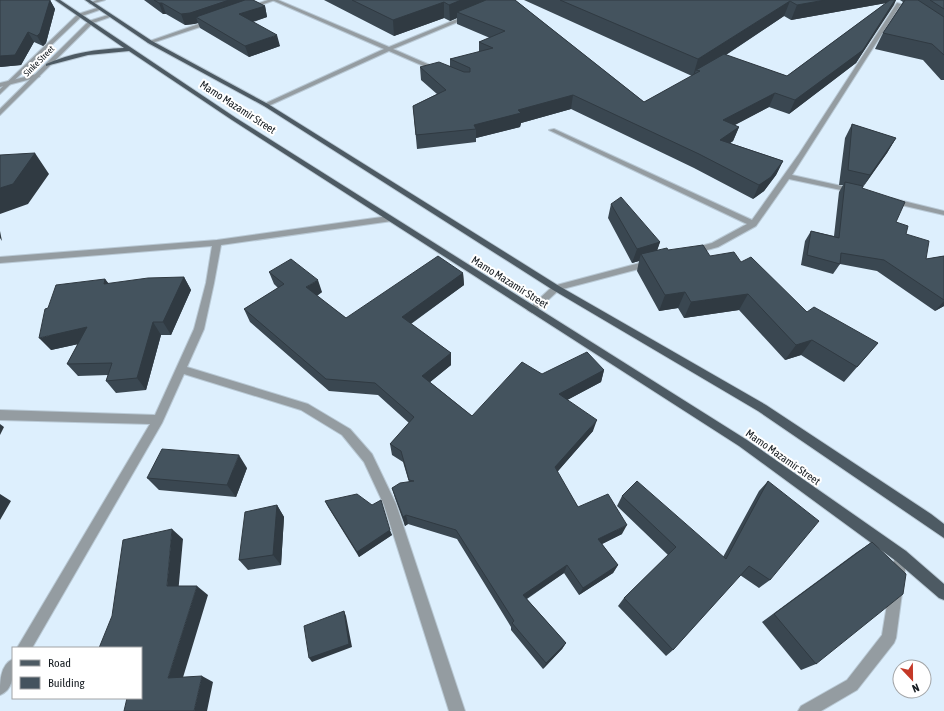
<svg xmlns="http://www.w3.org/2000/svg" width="944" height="711" font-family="'Asap Condensed',sans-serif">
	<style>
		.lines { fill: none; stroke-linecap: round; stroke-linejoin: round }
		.minor-casing { stroke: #b9c9d5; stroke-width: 2 }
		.tertiary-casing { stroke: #b9c9d5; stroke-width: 2 }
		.primary-casing { stroke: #b9c9d5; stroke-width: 2 }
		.minor { fill: #949ca1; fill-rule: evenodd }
		.tertiary { fill: #949ca1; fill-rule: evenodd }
		.primary { fill: #4d5a63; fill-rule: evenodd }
		.wall { fill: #3a4751; fill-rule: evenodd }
		.shaded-wall { fill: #303a42 }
		.building { fill: #44535e; stroke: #303a42 }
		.labels { text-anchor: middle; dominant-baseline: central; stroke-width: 4; stroke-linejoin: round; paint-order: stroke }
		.far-street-label { font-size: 9px; fill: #161c21; stroke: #fff }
		.street-label { font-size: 11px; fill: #161c21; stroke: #fff }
	</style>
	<rect width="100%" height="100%" fill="#ddeffd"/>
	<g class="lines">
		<!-- minor casing -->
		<g class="minor-casing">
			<path id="minor" d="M 97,0 L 105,0 L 91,4 L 89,3 Z
				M 272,0 L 278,0 L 389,47 L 467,15 L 472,16 L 393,49 L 439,69 L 439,71 L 435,71 L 389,51 L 266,107 L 263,105 L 264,104 L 384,49 Z
				M 897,3 L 901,4 L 792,175 L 855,189 L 855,193 L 789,179 L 756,226 L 718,247 L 693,254 L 689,251 L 690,249 L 712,243 L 747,224 L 549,130 L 554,129 L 752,220 L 799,154 Z
				M 37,74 L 40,76 L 39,77 L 0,87 L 0,83 Z
				M 888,198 L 891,198 L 944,211 L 944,215 L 888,202 Z
				M 389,216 L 393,219 L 392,221 L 221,245 L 214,283 L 204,329 L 187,367 L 308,404 L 350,429 L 372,454 L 396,504 L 465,711 L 449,711 L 384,505 L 364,462 L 342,435 L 301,410 L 184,374 L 162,423 L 32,648 L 17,648 L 150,424 L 0,420 L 0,410 L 155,415 L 194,329 L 206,283 L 212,246 L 0,263 L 0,257 L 217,240 Z
				M 651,260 L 654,261 L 655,263 L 654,265 L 559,290 L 535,312 L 532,313 L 527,310 L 553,286 Z
				M 901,550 L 906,551 L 907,556 L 896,638 L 894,643 L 857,690 L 821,711 L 798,711 L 801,706 L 847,680 L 882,635 L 895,556 L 896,551 Z
				M 13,659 C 13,672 15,689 0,695 C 0,682 0,665 13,659 Z"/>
		</g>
		<!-- tertiary casing -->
		<g class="tertiary-casing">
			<path id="tertiary" d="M 268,0 L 275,0 L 250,9 L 245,8 Z
				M 97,8 L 102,9 L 82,16 L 0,94 L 0,89 L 78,14 Z
				M 108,15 L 113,16 L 93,23 L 0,115 L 0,109 L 89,21 Z
				M 213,19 L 216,21 L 215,22 L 152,43 L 147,42 Z"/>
		</g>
		<!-- primary casing -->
		<g class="primary-casing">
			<path id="primary" d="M 55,0 L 60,0 L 236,118 L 747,440 L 906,551 L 944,584 L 944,600 L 939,598 L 896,561 L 739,446 L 232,120 L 129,51 L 88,55 L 46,66 L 46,64 C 71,53 97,49 124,48 Z
				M 85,0 L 90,0 L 152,41 L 268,104 L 559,286 L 766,405 L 931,514 L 944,524 L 944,538 L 758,411 L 553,290 L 264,106 L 148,43 Z"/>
		</g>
		<!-- minor -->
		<use href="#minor" class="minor"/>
		<!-- tertiary -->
		<use href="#tertiary" class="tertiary"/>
		<!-- primary -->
		<use href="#primary" class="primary"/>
	</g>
	<!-- wall -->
	<path class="wall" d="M 50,0 L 55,9 L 46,43 L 43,46 L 34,42 L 21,65 L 0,67 Z
		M 144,0 L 253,0 L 265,6 L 267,17 L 253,22 L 280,46 L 249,57 L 200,28 L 198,23 L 194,24 L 185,25 L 166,14 L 163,14 Z
		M 324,0 L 515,0 L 644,102 L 692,76 L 524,0 L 896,0 L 856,63 L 789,114 L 769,107 L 734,125 L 739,127 L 733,141 L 730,143 L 783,161 L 776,175 L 764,191 L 753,199 L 694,168 L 571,109 L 521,123 L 520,127 L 476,138 L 476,142 L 417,149 L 413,106 L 437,94 L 421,80 L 420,67 L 450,66 L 450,59 L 479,52 L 479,42 L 490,38 L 457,24 L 457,18 L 450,21 L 444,18 L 394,36 ZM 886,3 L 787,76 L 726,55 L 784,16 L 791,20 Z
		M 900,0 L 944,0 L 944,80 L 941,80 L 923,60 L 875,49 L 883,33 L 903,2 Z
		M 852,124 L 896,138 L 887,153 L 862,188 L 896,222 L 926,259 L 944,256 L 944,306 L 935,311 L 877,271 L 840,264 L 833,274 L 801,265 L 805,241 L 811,231 L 834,236 L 839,192 L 843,185 L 839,185 L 845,138 Z
		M 611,204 L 660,242 L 657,250 L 668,250 L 710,256 L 741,262 L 807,312 L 878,343 L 844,382 L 801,355 L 785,360 L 739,310 L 684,318 L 678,308 L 659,311 L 637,271 L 639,261 L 632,263 L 608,218 Z
		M 269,272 L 322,292 L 317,296 L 346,318 L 463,273 L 464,285 L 411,324 L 451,353 L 451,365 L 430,382 L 472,416 L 542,374 L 604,370 L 601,382 L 567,400 L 593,431 L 557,472 L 578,507 L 622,534 L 602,544 L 618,565 L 613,573 L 579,595 L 564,573 L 527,599 L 566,643 L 562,649 L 543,669 L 511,630 L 511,627 L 457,539 L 408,524 L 405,526 L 395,498 L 392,488 L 409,482 L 403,462 L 392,455 L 390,444 L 409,423 L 378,395 L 329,391 L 250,322 L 244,309 L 278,288 L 274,284 Z
		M 184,277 L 191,290 L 171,335 L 161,335 L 146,390 L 116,393 L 106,381 L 108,375 L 78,376 L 67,364 L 78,344 L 51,350 L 48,308 L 105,279 L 109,284 Z
		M 247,468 L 236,497 L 159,490 L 147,478 Z
		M 768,481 L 770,580 L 759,588 L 740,575 L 673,650 L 666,656 L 618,606 L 624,598 L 668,555 L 617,506 L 622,496 L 723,557 L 759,491 Z
		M 325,501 L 372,505 L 392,535 L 359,557 L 328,507 Z
		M 277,505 L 284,517 L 281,565 L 248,570 L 239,560 Z
		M 872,542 L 816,664 L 801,670 L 762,622 L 857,552 Z"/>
	<!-- shaded-wall -->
	<path class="shaded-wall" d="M 50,0 L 55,9 L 46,43 L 43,46 L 37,36 Z
		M 229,0 L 246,0 L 196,17 L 198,23 L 194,24 L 185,25 L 181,14 Z
		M 461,0 L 500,0 L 457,12 L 457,18 L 450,21 L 449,5 Z
		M 825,0 L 893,0 L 892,2 L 791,20 L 797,5 Z
		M 895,0 L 896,0 L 894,5 L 856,63 L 789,114 L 795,100 Z
		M 790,1 L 784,16 L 700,72 L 700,71 L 696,70 L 694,75 L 693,76 L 698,59 Z
		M 444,2 L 444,18 L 394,36 L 393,20 Z
		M 159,3 L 162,3 L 166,14 L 163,14 Z
		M 265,6 L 267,17 L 242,25 L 239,14 Z
		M 28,32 L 34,42 L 21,65 L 0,67 L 0,56 Z
		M 277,35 L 280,46 L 249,57 L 245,46 Z
		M 775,93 L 769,107 L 718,134 L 723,120 Z
		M 573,95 L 571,109 L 521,123 L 520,127 L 476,138 L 476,129 L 474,125 L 518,110 Z
		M 739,127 L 733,141 L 714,154 L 720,140 Z
		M 896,138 L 887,153 L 861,190 L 870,175 Z
		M 35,153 L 49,174 L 28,204 L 0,214 L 0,188 Z
		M 783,161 L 776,175 L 764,191 L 753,199 L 759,185 Z
		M 0,231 L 2,241 L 0,238 Z
		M 660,242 L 655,257 L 641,254 L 639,261 L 632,263 L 637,249 Z
		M 463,273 L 464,285 L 403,329 L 402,317 Z
		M 184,277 L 191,290 L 171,335 L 163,322 Z
		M 105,279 L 114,291 L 104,284 Z
		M 318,280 L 322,292 L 310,300 L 306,287 Z
		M 685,292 L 678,308 L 659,311 L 665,295 Z
		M 748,294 L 739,310 L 684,318 L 691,302 Z
		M 944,301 L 944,306 L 935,311 Z
		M 153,322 L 161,335 L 146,390 L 137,378 Z
		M 87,327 L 97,340 L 51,350 L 39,338 Z
		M 812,340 L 801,355 L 785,360 L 796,345 Z
		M 451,353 L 451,365 L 424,387 L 422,376 Z
		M 604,370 L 601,382 L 556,406 L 559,394 Z
		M 597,420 L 593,431 L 552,478 L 555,467 Z
		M 0,424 L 4,427 L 0,435 Z
		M 239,455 L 247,468 L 236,497 L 227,485 Z
		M 0,494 L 11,501 L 0,520 Z
		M 277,505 L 284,517 L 281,565 L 273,555 Z
		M 406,515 L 408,524 L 405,526 L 403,517 Z
		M 627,525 L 622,534 L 594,548 L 598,539 Z
		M 172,529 L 183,539 L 178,594 L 167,586 Z
		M 390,530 L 392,535 L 359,557 L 357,552 Z
		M 567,565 L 564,573 L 521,602 L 523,595 Z
		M 618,565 L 613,573 L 579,595 L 583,588 Z
		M 197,586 L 208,595 L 181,684 L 168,678 Z
		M 344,611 L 346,616 L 352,647 L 312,662 L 309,658 Z
		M 566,643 L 562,649 L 543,669 L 546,663 Z
		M 202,676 L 213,682 L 207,711 L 194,711 Z"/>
	<!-- building -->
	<path class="building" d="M 0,0 L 50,0 L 40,33 L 37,36 L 28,32 L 15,55 L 0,56 Z
		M 154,0 L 229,0 L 190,13 L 181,14 L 162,3 L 159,3 Z
		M 245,0 L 253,0 L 265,6 L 239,14 L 277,35 L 245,46 L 196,17 Z
		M 352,0 L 461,0 L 449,5 L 444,2 L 393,20 Z
		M 486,0 L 515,0 L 644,102 L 700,71 L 696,70 L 724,54 L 787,76 L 890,0 L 895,0 L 863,50 L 795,100 L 775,93 L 723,120 L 739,127 L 720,140 L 783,161 L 771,177 L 759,185 L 699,154 L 573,95 L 518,110 L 521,113 L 474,125 L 476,129 L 416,135 L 413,106 L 446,90 L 420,67 L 439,62 L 464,72 L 470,72 L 470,68 L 450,59 L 493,48 L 479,42 L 505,31 L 457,12 Z
		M 560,0 L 825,0 L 797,5 L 790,1 L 698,59 Z
		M 905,0 L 918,0 L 944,17 L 944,55 L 932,44 L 883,33 Z
		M 930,0 L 944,0 L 944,9 Z
		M 852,124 L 896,138 L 870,175 L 848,170 Z
		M 35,153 L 13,184 L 0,188 L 0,155 Z
		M 845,182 L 863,186 L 862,188 L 905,202 L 896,222 L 908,226 L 906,234 L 929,241 L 926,259 L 944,256 L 944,300 L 884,260 L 841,253 L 840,264 L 807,255 L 811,231 L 839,238 Z
		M 621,197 L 660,242 L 637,249 L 611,204 Z
		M 703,245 L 710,256 L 734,252 L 741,262 L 751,257 L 807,312 L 814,307 L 878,343 L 857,367 L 812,340 L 796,345 L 748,294 L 691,302 L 685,292 L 665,295 L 641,254 L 667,248 L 668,250 Z
		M 438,256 L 463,273 L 402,317 L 451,353 L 422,376 L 472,416 L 522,362 L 542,374 L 587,352 L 604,370 L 559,394 L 597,420 L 555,467 L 578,507 L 608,494 L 627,525 L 598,539 L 618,565 L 583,588 L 567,565 L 523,595 L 566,643 L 546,663 L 512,623 L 514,621 L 456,530 L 406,515 L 403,517 L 392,488 L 400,483 L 414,481 L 409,480 L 401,451 L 390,444 L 414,417 L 375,383 L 326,379 L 244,309 L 284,284 L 269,272 L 291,259 L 318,280 L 306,287 L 346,318 Z
		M 184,277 L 163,322 L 153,322 L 137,378 L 106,381 L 112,363 L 67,364 L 87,327 L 39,338 L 45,309 L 48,308 L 56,285 L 105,279 L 104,284 L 148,278 Z
		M 162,449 L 239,455 L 227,485 L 147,478 Z
		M 637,481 L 726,559 L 768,481 L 819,521 L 770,580 L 749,566 L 673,650 L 624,598 L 676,547 L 622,496 Z
		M 357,494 L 372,505 L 381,500 L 390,530 L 357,552 L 325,501 Z
		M 277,505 L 273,555 L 239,560 L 245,512 Z
		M 172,529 L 167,586 L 197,586 L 168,678 L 202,676 L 194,711 L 124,711 L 127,698 L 141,698 L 141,648 L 99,648 L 112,616 L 123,540 Z
		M 872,542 L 906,574 L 903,594 L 816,664 L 774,614 Z
		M 344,611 L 349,644 L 309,658 L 304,626 Z"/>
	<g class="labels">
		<!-- far-street labels -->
		<g class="far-street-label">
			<text transform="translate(39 61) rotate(-45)">Sinke Street</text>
		</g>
		<!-- street labels -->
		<g class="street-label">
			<text transform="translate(238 107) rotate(33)">Mamo Mazamir Street</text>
			<text transform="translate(510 282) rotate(32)">Mamo Mazamir Street</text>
			<text transform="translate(783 457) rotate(35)">Mamo Mazamir Street</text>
		</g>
	</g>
	<!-- legend -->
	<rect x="12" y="647" width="130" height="52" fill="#ffffff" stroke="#a2a4a6"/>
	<rect x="20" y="660" width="20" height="6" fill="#4d5a63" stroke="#a2a4a6"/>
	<text x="48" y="667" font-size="12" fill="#161c21">Road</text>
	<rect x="20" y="677" width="20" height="12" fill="#44535e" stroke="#a2a4a6"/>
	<text x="48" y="687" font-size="12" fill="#161c21">Building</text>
	<!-- north arrow -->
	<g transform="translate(912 679) rotate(158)"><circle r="19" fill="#ffffff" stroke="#a2a4a6"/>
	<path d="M0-3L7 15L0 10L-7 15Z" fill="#c43827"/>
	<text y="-6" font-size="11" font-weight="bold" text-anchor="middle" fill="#161c21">N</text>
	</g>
</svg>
